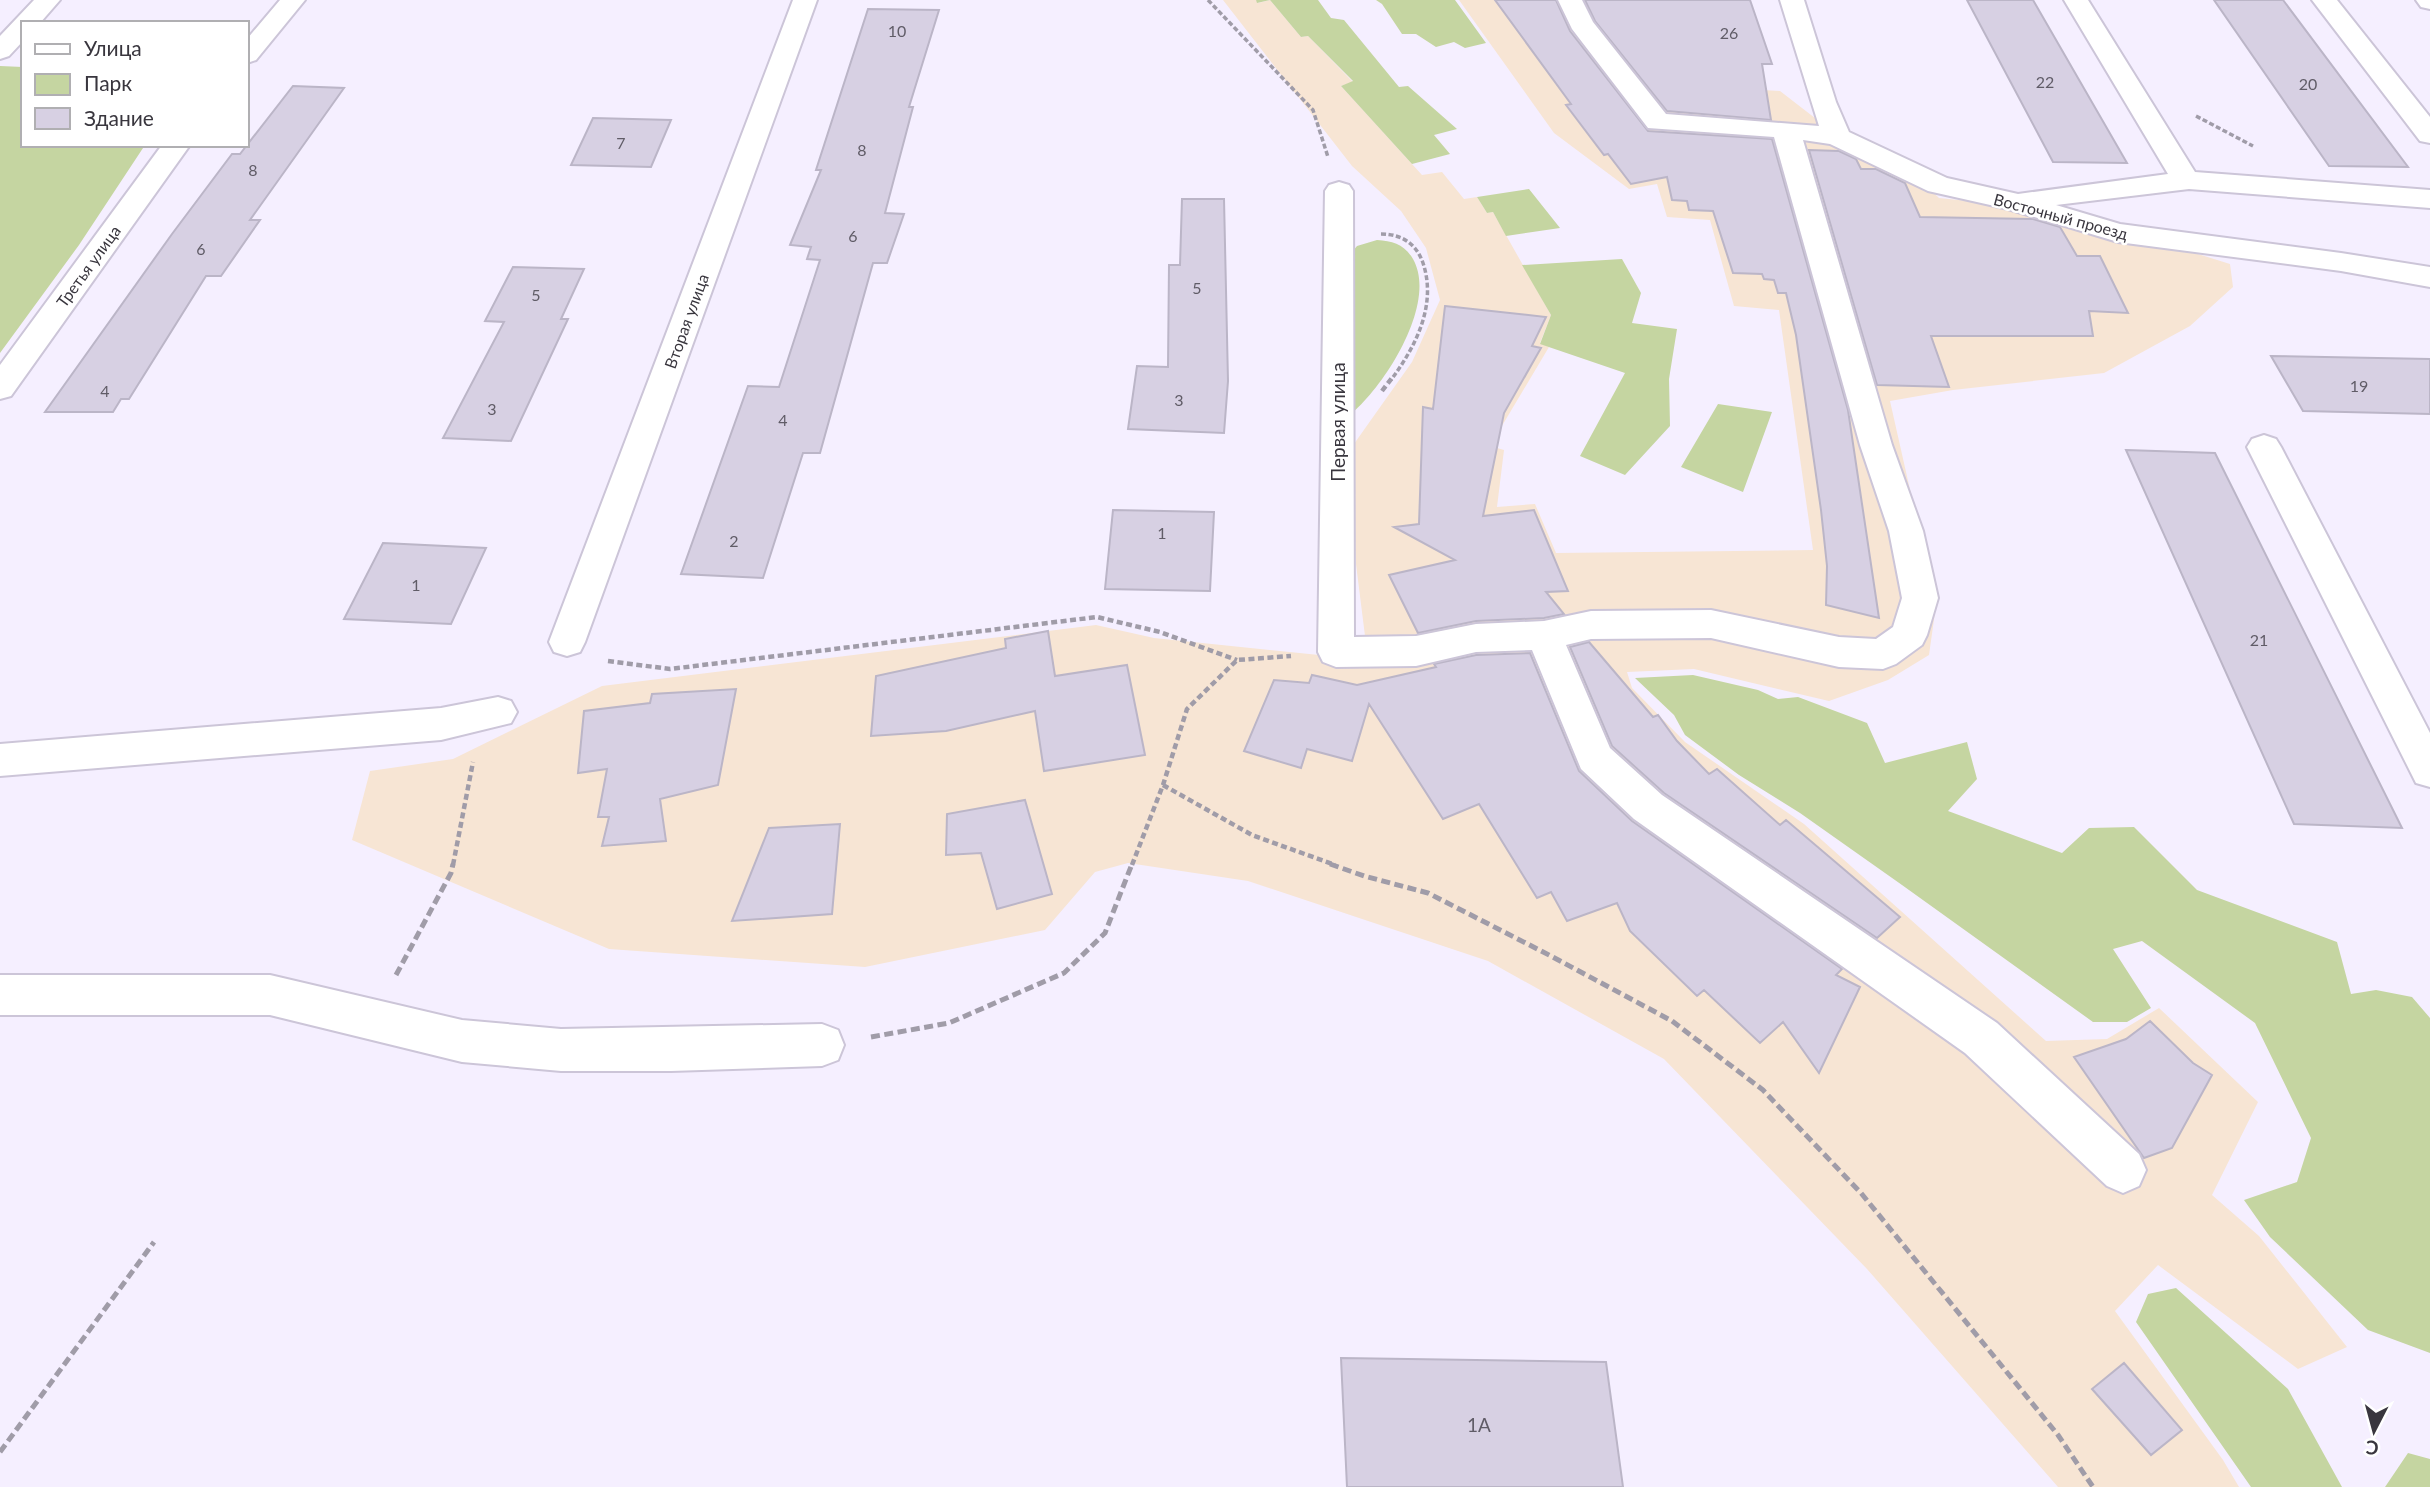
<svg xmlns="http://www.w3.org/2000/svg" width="2430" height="1487" font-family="Lato,sans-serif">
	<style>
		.industrial { fill: #f7e5d4 }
		.green { fill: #c5d5a1 }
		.building { fill: #d7d0e3; stroke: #bbb5c7; stroke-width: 2 }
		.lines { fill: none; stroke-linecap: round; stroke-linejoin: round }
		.minor-casing { stroke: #ccc5d8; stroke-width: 4 }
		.path-far2 { stroke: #a09ca8; stroke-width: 3.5; stroke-dasharray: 5 2.5; stroke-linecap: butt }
		.path-far1 { stroke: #a09ca8; stroke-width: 4.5; stroke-dasharray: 6 3.5; stroke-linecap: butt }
		.path { stroke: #a09ca8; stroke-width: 5; stroke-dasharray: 9 4.5; stroke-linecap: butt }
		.minor { fill: #fff; fill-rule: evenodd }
		.labels { text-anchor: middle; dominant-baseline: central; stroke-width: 5; stroke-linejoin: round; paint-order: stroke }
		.number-label { font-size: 16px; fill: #605c67 }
		.far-street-label { font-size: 16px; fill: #39363e; stroke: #fff }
		.street-label { font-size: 19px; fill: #39363e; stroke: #fff }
		.near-number-label { font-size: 19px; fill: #605c67 }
	</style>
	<rect width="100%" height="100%" fill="#f5efff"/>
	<!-- industrial -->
	<path class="industrial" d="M 1223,0 L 1256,0 L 1258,3 L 1270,0 L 1301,37 L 1308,36 L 1353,82 L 1341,86 L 1422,175 L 1442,172 L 1464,199 L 1477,197 L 1487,213 L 1493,212 L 1551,315 L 1540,343 L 1549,347 L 1490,446 L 1504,450 L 1497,507 L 1535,504 L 1556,553 L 1813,550 L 1779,310 L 1734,306 L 1710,220 L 1667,217 L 1657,184 L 1629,189 L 1554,133 L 1459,0 L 1641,0 L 1688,86 L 1780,91 L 1868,159 L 1904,164 L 1939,198 L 2057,210 L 2230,264 L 2233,287 L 2190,326 L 2104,373 L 1953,390 L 1890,401 L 1936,605 L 1929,655 L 1888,680 L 1829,701 L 1694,669 L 1627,672 L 1632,688 L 1685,742 L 1804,824 L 2046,1041 L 2107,1039 L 2159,1008 L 2258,1102 L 2212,1195 L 2259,1236 L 2347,1347 L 2298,1369 L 2158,1265 L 2115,1311 L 2223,1460 L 2239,1487 L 2058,1487 L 1867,1269 L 1664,1059 L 1488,961 L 1248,881 L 1128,863 L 1095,872 L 1045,930 L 865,967 L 609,949 L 352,840 L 370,771 L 453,759 L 602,686 L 1096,625 L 1154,638 L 1368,660 L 1356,564 L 1349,451 L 1412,362 L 1440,300 L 1426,248 L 1401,211 L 1352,166 Z"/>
	<!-- green -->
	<path class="green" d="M 1256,0 L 1318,0 L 1331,18 L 1344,20 L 1399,87 L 1408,86 L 1457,129 L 1434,135 L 1450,154 L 1412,164 L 1341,86 L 1353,81 L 1308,36 L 1301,37 L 1270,0 L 1257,3 Z
		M 1376,0 L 1455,0 L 1486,43 L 1465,48 L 1454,42 L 1436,47 L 1416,34 L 1402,34 L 1382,4 Z
		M 0,66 L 23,67 L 23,145 L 145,145 L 79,245 L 0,353 Z
		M 1529,189 L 1560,228 L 1506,236 L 1493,212 L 1487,213 L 1477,197 Z
		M 1377,240 C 1393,241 1404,244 1413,259 C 1438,303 1385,386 1350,415 L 1348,257 L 1357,246 Z
		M 1622,259 L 1641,293 L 1632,323 L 1677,329 L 1669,379 L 1670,426 L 1625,475 L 1580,456 L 1625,373 L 1540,344 L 1551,315 L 1522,265 Z
		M 1718,404 L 1772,412 L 1743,492 L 1681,467 Z
		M 1693,675 L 1758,690 L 1778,699 L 1798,697 L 1867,723 L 1885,763 L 1967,742 L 1977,779 L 1948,811 L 2062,853 L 2089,828 L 2134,827 L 2197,890 L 2337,942 L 2351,994 L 2376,990 L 2412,997 L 2430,1018 L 2430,1353 L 2368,1330 L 2270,1237 L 2244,1200 L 2297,1182 L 2311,1138 L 2255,1023 L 2142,941 L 2113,949 L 2151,1008 L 2127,1022 L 2093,1022 L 1902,885 L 1800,813 L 1739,775 L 1685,735 L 1674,715 L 1635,678 Z
		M 2176,1288 L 2288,1389 L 2342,1487 L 2251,1487 L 2136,1322 L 2148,1294 Z
		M 2408,1453 L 2430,1459 L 2430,1487 L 2385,1487 Z"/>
	<!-- building -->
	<path class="building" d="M 1495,0 L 1556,0 L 1570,31 L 1648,131 L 1772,139 L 1848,410 L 1879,618 L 1826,605 L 1827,566 L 1821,510 L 1796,335 L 1786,293 L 1778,293 L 1774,280 L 1764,279 L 1762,274 L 1733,273 L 1713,211 L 1689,210 L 1687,201 L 1672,200 L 1667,177 L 1631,184 L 1608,154 L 1604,155 L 1566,105 L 1571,104 Z
		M 1585,0 L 1750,0 L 1772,64 L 1762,64 L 1771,120 L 1667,111 L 1595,21 Z
		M 1967,0 L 2033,0 L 2127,163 L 2053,162 Z
		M 2214,0 L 2283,0 L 2408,167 L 2329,166 Z
		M 868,9 L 939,10 L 909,107 L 913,107 L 885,213 L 904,214 L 887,263 L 873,263 L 820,453 L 803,453 L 763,578 L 681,574 L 748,386 L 779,387 L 820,260 L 807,259 L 811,247 L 790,245 L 821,170 L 816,170 Z
		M 293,86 L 344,88 L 250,220 L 260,220 L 221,276 L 206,276 L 129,399 L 121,399 L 113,412 L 45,412 L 172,234 L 232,154 L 240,154 Z
		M 593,118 L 671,120 L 651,167 L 571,165 Z
		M 1809,150 L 1839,151 L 1856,159 L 1861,169 L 1876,169 L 1905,183 L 1920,217 L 2033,219 L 2060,227 L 2077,256 L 2100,256 L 2128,313 L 2089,311 L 2093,336 L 1931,336 L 1949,387 L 1877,385 Z
		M 1182,199 L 1224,199 L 1228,381 L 1224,433 L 1128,429 L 1137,366 L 1168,367 L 1169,265 L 1180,265 Z
		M 513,267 L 584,269 L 561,319 L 568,319 L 511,441 L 443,438 L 504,322 L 485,321 Z
		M 1445,306 L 1546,317 L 1532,346 L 1541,348 L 1504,413 L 1483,516 L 1534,510 L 1568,591 L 1546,592 L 1564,614 L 1544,618 L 1476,621 L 1418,633 L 1389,575 L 1455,560 L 1394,527 L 1419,524 L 1423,407 L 1433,409 Z
		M 2271,356 L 2430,359 L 2430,414 L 2303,411 Z
		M 2126,450 L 2215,453 L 2402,828 L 2294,824 Z
		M 1113,510 L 1214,512 L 1210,591 L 1105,589 Z
		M 383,543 L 486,548 L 451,624 L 344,619 Z
		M 1048,631 L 1055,676 L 1127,665 L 1145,755 L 1044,771 L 1035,711 L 946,731 L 871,736 L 876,676 L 1006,648 L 1005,639 Z
		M 1589,642 L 1653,717 L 1658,715 L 1677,741 L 1709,774 L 1717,769 L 1780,825 L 1786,820 L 1900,917 L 1877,938 L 1664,793 L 1612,746 L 1570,647 Z
		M 1530,653 L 1579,771 L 1632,821 L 1842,969 L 1836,975 L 1860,987 L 1819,1073 L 1783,1022 L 1760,1043 L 1704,990 L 1697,996 L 1630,931 L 1617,903 L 1567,921 L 1551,892 L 1537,898 L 1479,804 L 1443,819 L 1369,704 L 1352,761 L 1307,749 L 1301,768 L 1244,751 L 1274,680 L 1309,683 L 1312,675 L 1357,685 L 1436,667 L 1434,664 L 1476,655 Z
		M 736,689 L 718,785 L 660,799 L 666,841 L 602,846 L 609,817 L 598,817 L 607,769 L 578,773 L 584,711 L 650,703 L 652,694 Z
		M 1025,800 L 1052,894 L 997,909 L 981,853 L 946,855 L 947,814 Z
		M 840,824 L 832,914 L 732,921 L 769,828 Z
		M 2150,1021 L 2193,1063 L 2212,1075 L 2172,1148 L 2144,1158 L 2074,1057 L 2126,1039 Z
		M 1341,1358 L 1606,1362 L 1623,1487 L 1347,1487 Z
		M 2124,1363 L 2182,1430 L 2151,1455 L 2092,1389 Z"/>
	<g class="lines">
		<!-- minor casing -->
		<g class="minor-casing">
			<path id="minor" d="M 34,0 L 60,0 L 40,23 L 23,23 L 23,41 L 9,56 L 0,59 L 0,36 Z
				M 280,0 L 305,0 L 256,60 L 247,63 L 247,39 Z
				M 793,0 L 817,0 L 585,642 L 580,652 L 567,656 L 554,652 L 549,642 Z
				M 1558,0 L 1582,0 L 1593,22 L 1666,114 L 1819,126 L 1780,0 L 1804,0 L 1836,102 L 1849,132 L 1947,178 L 2018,194 L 2168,174 L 2064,0 L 2088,0 L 2195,172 L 2430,190 L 2430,208 L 2189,189 L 2056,205 L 2120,224 L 2341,253 L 2430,267 L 2430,287 L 2341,271 L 2118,242 L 2008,209 L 1928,191 L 1830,144 L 1803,140 L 1892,445 L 1923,531 L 1938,598 L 1927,635 L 1922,645 L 1896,664 L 1883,669 L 1839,667 L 1711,638 L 1591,639 L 1566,645 L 1610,748 L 1662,795 L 1997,1023 L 2139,1154 L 2146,1170 L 2139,1186 L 2123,1193 L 2107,1186 L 1965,1053 L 1634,819 L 1581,769 L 1532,650 L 1476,652 L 1416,666 L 1336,667 L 1323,662 L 1318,652 L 1325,191 L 1329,185 L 1339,182 L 1349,185 L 1353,191 L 1354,637 L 1416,636 L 1476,624 L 1544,621 L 1591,611 L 1711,610 L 1839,637 L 1876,639 L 1893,627 L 1902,598 L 1889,531 L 1860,445 L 1774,137 L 1648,128 L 1572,29 Z
				M 2312,0 L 2337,0 L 2430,117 L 2430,143 L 2420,141 Z
				M 2416,0 L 2430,0 L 2430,9 L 2421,7 Z
				M 162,145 L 190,145 L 11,396 L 0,399 L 0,365 Z
				M 2264,435 L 2276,439 L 2281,447 L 2430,733 L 2430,787 L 2416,783 L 2247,447 L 2252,439 Z
				M 498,697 L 511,701 L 517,712 L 511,723 L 441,740 L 0,776 L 0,744 L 441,708 Z
				M 0,975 L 270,975 L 462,1020 L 561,1029 L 822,1024 L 838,1030 L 844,1045 L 838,1060 L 822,1066 L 671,1071 L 561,1071 L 462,1062 L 270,1015 L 0,1015 Z"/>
		</g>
		<!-- path-far2 -->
		<path class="path-far2" d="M 1208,0 L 1313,110 L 1328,157
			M 2196,116 L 2253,146
			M 1381,234 C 1401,234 1416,243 1423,263 C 1437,305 1416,346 1391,380"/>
		<!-- path-far1 -->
		<path class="path-far1" d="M 1382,391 L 1392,378
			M 608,661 L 670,669 L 1097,617 L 1160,632 L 1237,660
			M 1163,785 L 1252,835 L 1335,865
			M 453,865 L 473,762
			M 1132,865 L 1163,785 L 1187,709 L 1237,660 L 1291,656"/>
		<!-- path -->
		<path class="path" d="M 1330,864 L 1364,876 L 1428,893 L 1551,956 L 1672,1021 L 1763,1090 L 1861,1193 L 2058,1435 L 2093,1487
			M 396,975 L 451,873 L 453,864
			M 871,1037 L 949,1023 L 1064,973 L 1105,933 L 1132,864
			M 0,1452 L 154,1242"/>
		<!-- minor -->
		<use href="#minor" class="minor"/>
	</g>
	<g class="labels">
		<!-- number labels -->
		<g class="number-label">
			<text x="897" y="30">10</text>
			<text x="1729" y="32">26</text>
			<text x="2045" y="81">22</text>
			<text x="2308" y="83">20</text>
			<text x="621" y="142">7</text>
			<text x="862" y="149">8</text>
			<text x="253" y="169">8</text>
			<text x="853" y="235">6</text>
			<text x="201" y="248">6</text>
			<text x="1197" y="287">5</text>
			<text x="536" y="294">5</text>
			<text x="2359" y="385">19</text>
			<text x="105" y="390">4</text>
			<text x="1179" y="399">3</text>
			<text x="492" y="408">3</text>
			<text x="783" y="419">4</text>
			<text x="1162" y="532">1</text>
			<text x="734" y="540">2</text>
			<text x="416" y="584">1</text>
			<text x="2259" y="639">21</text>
		</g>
		<!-- far-street labels -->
		<g class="far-street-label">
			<text transform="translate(2061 216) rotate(15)">Восточный проезд</text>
			<text transform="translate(88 266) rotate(-54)">Третья улица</text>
			<text transform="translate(686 321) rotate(-70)">Вторая улица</text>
		</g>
		<!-- street labels -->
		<g class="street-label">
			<text transform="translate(1337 422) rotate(-90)">Первая улица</text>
		</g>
		<!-- near-number labels -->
		<g class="near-number-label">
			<text x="1479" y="1424">1А</text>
		</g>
	</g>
	<!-- legend -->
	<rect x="21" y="21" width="228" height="126" fill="#ffffff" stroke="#b0afb2" stroke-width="2"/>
	<rect x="35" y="44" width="35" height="10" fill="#ffffff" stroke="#b0afb2" stroke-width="2"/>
	<text x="84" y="56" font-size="21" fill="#39363e">Улица</text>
	<rect x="35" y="74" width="35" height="21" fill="#c5d5a1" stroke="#b0afb2" stroke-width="2"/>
	<text x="84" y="91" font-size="21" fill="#39363e">Парк</text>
	<rect x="35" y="108" width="35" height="21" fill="#d7d0e3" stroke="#b0afb2" stroke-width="2"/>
	<text x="84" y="126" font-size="21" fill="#39363e">Здание</text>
	<!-- north arrow -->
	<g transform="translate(2374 1431) rotate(186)" stroke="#ffffff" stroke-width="5" paint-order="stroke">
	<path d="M0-5L12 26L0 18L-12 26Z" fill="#39363e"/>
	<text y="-10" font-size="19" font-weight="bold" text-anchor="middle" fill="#39363e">С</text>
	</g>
</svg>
